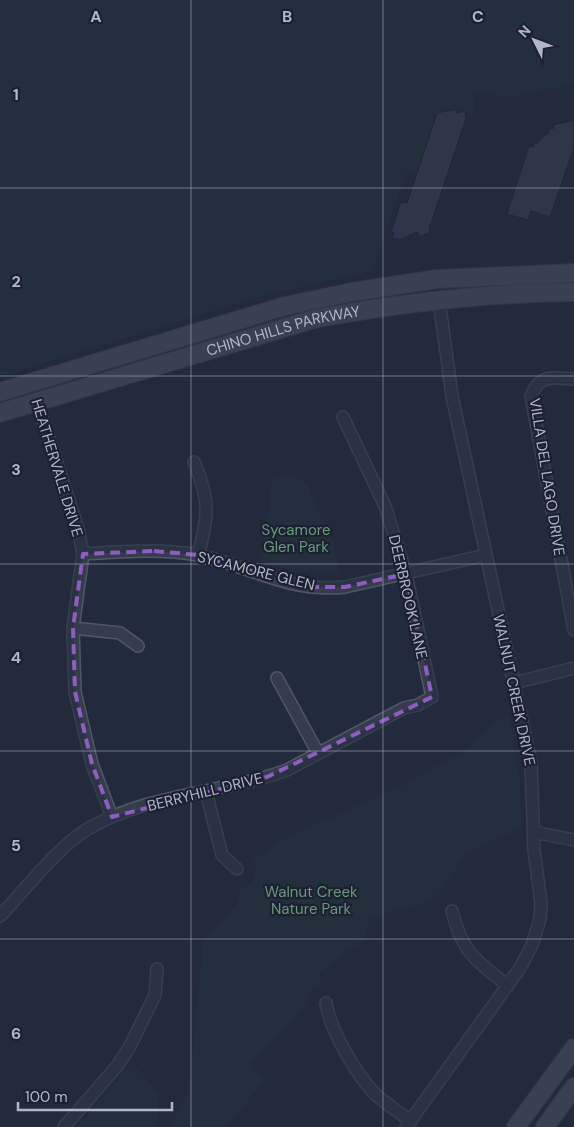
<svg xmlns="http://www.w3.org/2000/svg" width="574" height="1127" font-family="'DM Sans',sans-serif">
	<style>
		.green { fill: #24373e }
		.building { fill: #3e465d; stroke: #1e2334 }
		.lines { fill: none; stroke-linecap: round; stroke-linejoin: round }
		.street-casing { stroke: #525768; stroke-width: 14 }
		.primary-casing { stroke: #404556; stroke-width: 20 }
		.street { stroke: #363c4d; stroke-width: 11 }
		.primary { stroke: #545b6d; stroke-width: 18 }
		.marked { fill: none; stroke: #8e5dc2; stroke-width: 4; stroke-dasharray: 10 6; stroke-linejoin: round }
		.grid { fill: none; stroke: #b2b7c8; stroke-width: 1; stroke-opacity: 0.55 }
		.labels { text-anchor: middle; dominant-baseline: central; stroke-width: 4.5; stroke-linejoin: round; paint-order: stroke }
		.street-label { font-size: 15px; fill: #b2b7c8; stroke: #1c2132 }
		.park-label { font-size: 15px; fill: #689a7b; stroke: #1c2132 }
		.grid-label { font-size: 16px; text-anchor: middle; font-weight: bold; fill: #b2b7c8; stroke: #1c2132; stroke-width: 4.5; stroke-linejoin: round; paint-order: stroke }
	</style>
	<rect width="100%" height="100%" fill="#222a3d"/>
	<!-- green -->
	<path class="green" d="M 0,0 L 574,0 L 574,84 L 508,97 L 474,93 L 475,105 L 473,115 L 465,111 L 457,113 L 456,109 L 437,113 L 416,176 L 407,172 L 372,271 L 265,295 L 0,377 Z
		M 307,309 L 285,319 L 142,361 L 160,350 Z
		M 288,472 L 307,484 L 336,552 L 339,573 L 298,572 L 260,561 L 267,526 L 272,480 Z
		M 508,712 L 520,779 L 521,828 L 465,854 L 441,892 L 427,902 L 370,918 L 364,940 L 330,963 L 320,973 L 321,984 L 311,990 L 305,1006 L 251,1063 L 265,1080 L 226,1127 L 170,1127 L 189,1093 L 203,942 L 236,905 L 240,890 L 252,882 L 256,866 L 253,860 L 287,837 L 403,785 L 465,750 Z
		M 132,1062 L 159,1093 L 157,1127 L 77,1127 Z"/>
	<!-- building -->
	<path class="building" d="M 456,109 L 457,113 L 465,111 L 466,118 L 429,229 L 430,232 L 420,237 L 417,232 L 400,240 L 392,238 L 394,233 L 391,232 L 401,202 L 407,203 L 437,113 Z
		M 574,120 L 574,147 L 550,217 L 531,211 L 528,220 L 507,214 L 529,146 L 533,147 L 534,142 L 537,143 L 549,132 L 548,130 L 554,128 L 553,125 Z"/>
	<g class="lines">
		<!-- street casing -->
		<g class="street-casing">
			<path id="street" d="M 574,379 C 553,378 540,373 531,396 L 574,630
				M 31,383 L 78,529 L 83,554 L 73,628 L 75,692 L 92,764 L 112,817
				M 194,462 C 210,500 209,516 198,555
				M 83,554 C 121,552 160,548 197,555 C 251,566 288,593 345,587 L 486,555
				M 73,628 L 120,633 L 138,646
				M 277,678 L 318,753
				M 514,683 L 574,668
				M 206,792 L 222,855 L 237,869
				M 533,832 L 574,840
				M 452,911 C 463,954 475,959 508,986
				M 0,916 C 23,892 59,846 86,830 C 147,793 223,794 287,770 L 404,708 L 418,705 L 432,697 L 406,574 L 385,506 L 343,417
				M 326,1003 C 330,1030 357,1076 376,1095 C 387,1104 399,1113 411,1121
				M 64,1127 L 118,1065 L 130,1046 L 155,995 L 157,969
				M 406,1127 L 520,968 L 532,945 L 540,919 L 541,903 L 534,850 L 531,763 L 452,396 L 440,307"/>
		</g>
		<!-- primary casing -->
		<g class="primary-casing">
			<g id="primary">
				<path d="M 0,392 L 285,306 L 352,292 L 437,279 L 574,273"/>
				<path id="s1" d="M 0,413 L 314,319 C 400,303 486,293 574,292"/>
				<path d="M 516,1127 L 574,1048"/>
				<path d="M 545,1127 L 574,1087"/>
			</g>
		</g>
		<!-- street -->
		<use href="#street" class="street"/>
		<!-- primary -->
		<use href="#primary" class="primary"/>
	</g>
	<!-- marked area -->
	<path d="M0 0H574V1127H0ZM 154,551 L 198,555 L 304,587 L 345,587 L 406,574 L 432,697 L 267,777 L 112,817 L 92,764 L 75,692 L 73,628 L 83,554 Z" fill="#222a3d" fill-opacity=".55" fill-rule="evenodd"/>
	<path class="marked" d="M 154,551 L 198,555 L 304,587 L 345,587 L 406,574 L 432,697 L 267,777 L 112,817 L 92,764 L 75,692 L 73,628 L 83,554 Z"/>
	<!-- grid -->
	<path class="grid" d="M 191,0 L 191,1127M 383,0 L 383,1127M 0,188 L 574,188M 0,376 L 574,376M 0,564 L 574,564M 0,751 L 574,751M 0,939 L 574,939"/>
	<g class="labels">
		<!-- street labels -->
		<g class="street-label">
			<text stroke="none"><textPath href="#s1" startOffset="295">CHINO HILLS PARKWAY</textPath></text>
			<text transform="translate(57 468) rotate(73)">HEATHERVALE DRIVE</text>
			<text transform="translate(547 477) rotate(81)">VILLA DEL LAGO DRIVE</text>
			<text transform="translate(256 571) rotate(14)">SYCAMORE GLEN</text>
			<text transform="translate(408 597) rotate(77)">DEERBROOK LANE</text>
			<text transform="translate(514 690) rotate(78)">WALNUT CREEK DRIVE</text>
			<text transform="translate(205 792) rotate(-14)">BERRYHILL DRIVE</text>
		</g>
		<!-- park labels -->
		<g class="park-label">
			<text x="296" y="530">Sycamore<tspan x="296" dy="17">Glen Park</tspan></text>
			<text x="311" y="892">Walnut Creek<tspan x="311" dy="17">Nature Park</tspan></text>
		</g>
	</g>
	<g class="grid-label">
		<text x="96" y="22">A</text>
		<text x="287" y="22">B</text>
		<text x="478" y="22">C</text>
		<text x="16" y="100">1</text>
		<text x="16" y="287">2</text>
		<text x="16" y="475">3</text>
		<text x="16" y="663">4</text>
		<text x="16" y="851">5</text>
		<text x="16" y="1039">6</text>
	</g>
	<!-- north arrow -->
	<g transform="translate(534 40) rotate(312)" stroke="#1c2132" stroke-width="4" paint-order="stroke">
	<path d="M0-4L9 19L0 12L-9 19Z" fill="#b2b7c8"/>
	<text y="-8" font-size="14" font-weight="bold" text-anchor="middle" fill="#b2b7c8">N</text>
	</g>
	<!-- scale -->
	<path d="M18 1102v8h154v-8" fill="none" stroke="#b2b7c8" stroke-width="2.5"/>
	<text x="25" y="1102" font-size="15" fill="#b2b7c8" stroke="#1c2132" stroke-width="4" paint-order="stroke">100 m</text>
</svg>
